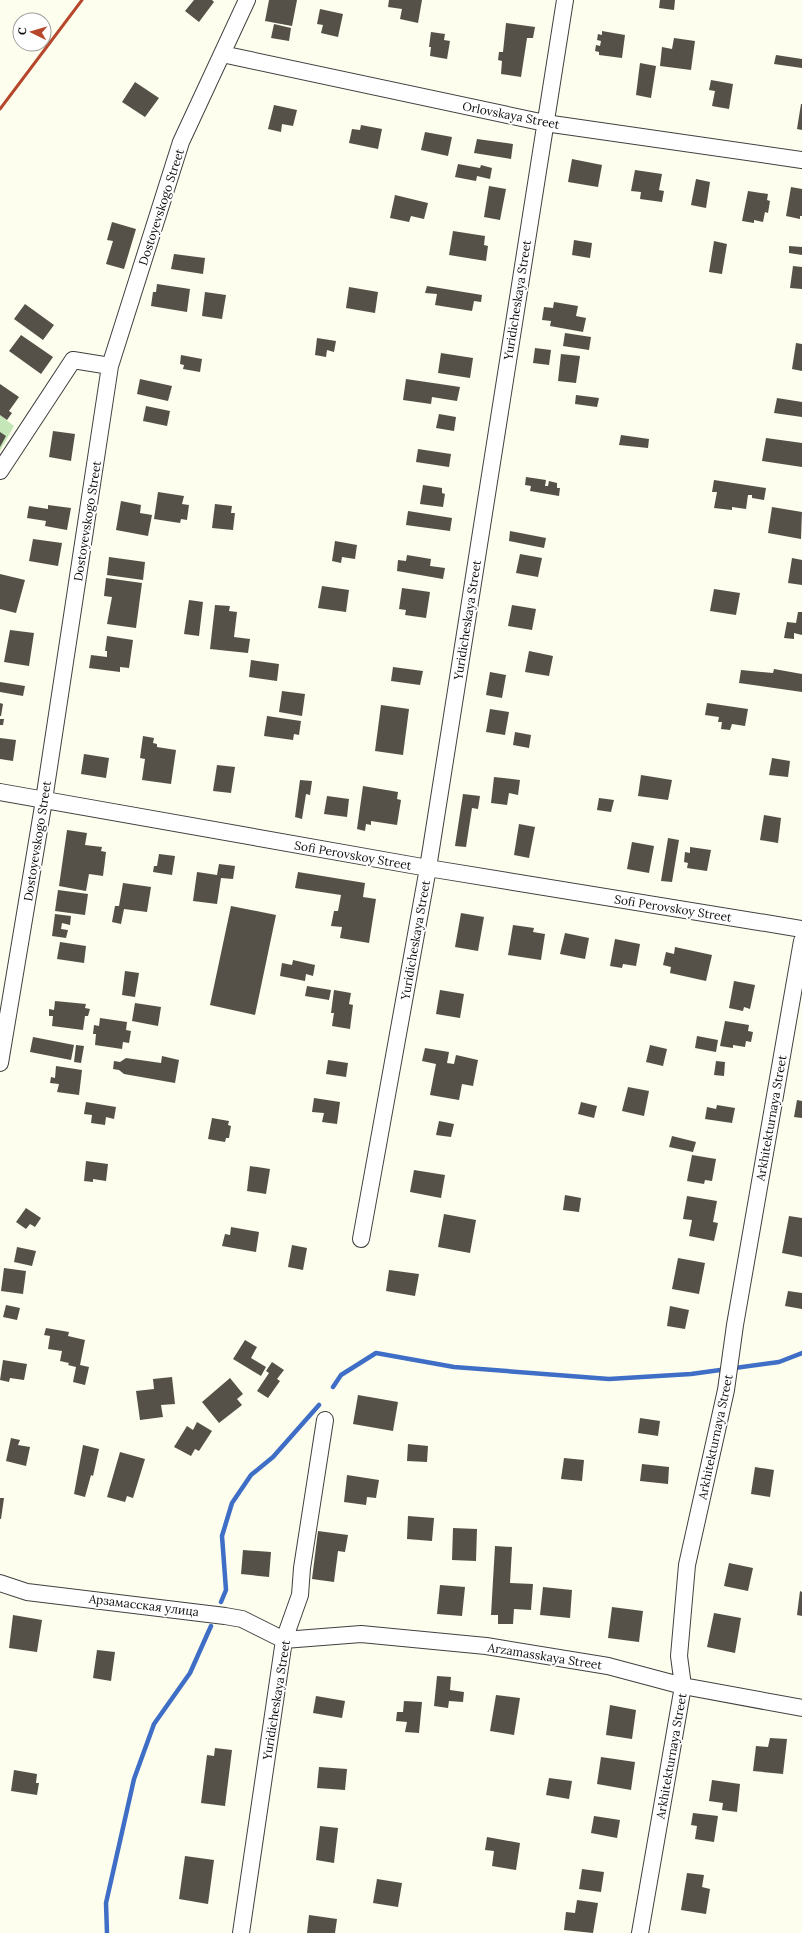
<svg xmlns="http://www.w3.org/2000/svg" width="802" height="1933" font-family="Lora,serif">
	<style>
		.green { fill: #c5e7b8 }
		.lines { fill: none; stroke-linecap: round; stroke-linejoin: round }
		.stream { stroke: #3f6ec6; stroke-width: 4.5 }
		.building { fill: #555149 }
		.minor-casing { stroke: #404040; stroke-width: 18 }
		.minor { stroke: #fff; stroke-width: 16 }
		.rail { stroke: #b6472c; stroke-width: 3 }
		.labels { text-anchor: middle; dominant-baseline: central; stroke-width: 4; stroke-linejoin: round; paint-order: stroke }
		.street-label { font-size: 12px; fill: #0d0d0d; stroke: #fff }
	</style>
	<rect width="100%" height="100%" fill="#fdfeed"/>
	<!-- green -->
	<path class="green" d="M 0,415 L 14,426 L 0,451 Z"/>
	<g class="lines">
		<!-- stream -->
		<path class="stream" d="M 333,1387 L 341,1375 L 376,1353 L 454,1367 L 609,1379 L 691,1374 L 779,1362 L 802,1353
			M 221,1602 L 226,1590 L 222,1536 L 232,1503 L 251,1475 L 273,1457 L 319,1405
			M 107,1933 L 106,1903 L 134,1779 L 154,1724 L 190,1673 L 211,1626"/>
	</g>
	<!-- building -->
	<path class="building" d="M 194,0 L 212,0 L 214,2 L 199,22 L 185,11 Z
		M 269,0 L 297,0 L 292,26 L 265,21 Z
		M 389,0 L 422,0 L 418,23 L 400,19 L 402,9 L 388,7 Z
		M 660,0 L 675,0 L 674,10 L 659,8 Z
		M 320,9 L 343,14 L 338,37 L 321,33 L 323,25 L 317,24 Z
		M 506,23 L 535,27 L 533,38 L 527,38 L 521,77 L 501,74 L 502,61 L 498,60 L 499,52 L 503,52 Z
		M 274,24 L 291,28 L 289,41 L 271,38 Z
		M 602,31 L 625,35 L 622,58 L 599,55 L 599,52 L 595,51 L 596,45 L 600,46 L 601,41 L 597,40 L 598,34 L 602,35 Z
		M 431,32 L 445,34 L 444,40 L 450,41 L 447,59 L 430,56 L 431,47 L 429,47 Z
		M 674,38 L 695,41 L 691,70 L 660,66 L 662,47 L 672,49 Z
		M 776,55 L 802,59 L 802,68 L 774,64 Z
		M 640,63 L 656,66 L 651,98 L 636,95 Z
		M 711,80 L 733,84 L 729,109 L 712,106 L 715,91 L 709,90 Z
		M 135,82 L 159,98 L 145,117 L 122,102 Z
		M 801,104 L 802,104 L 802,130 L 797,129 Z
		M 274,105 L 297,110 L 293,126 L 282,124 L 281,132 L 268,129 Z
		M 361,125 L 382,129 L 378,149 L 349,143 L 352,129 L 360,130 Z
		M 425,132 L 452,137 L 448,156 L 421,150 Z
		M 477,139 L 513,144 L 511,159 L 474,153 Z
		M 572,159 L 602,165 L 598,187 L 568,182 Z
		M 458,164 L 480,168 L 481,165 L 492,168 L 490,179 L 477,176 L 476,181 L 455,177 Z
		M 635,170 L 662,174 L 659,190 L 664,191 L 662,202 L 640,199 L 641,192 L 631,191 Z
		M 696,179 L 710,182 L 706,208 L 691,205 Z
		M 489,186 L 506,189 L 500,220 L 484,217 Z
		M 791,187 L 802,189 L 802,216 L 800,216 L 800,219 L 786,216 Z
		M 748,191 L 768,194 L 767,200 L 770,201 L 768,213 L 765,212 L 763,222 L 754,220 L 754,223 L 742,221 Z
		M 395,195 L 428,203 L 424,219 L 411,216 L 409,222 L 390,218 Z
		M 112,222 L 136,229 L 124,269 L 106,264 L 113,241 L 107,240 Z
		M 453,231 L 485,236 L 484,245 L 488,246 L 486,261 L 449,255 Z
		M 574,240 L 592,243 L 590,258 L 572,255 Z
		M 714,241 L 727,244 L 722,274 L 709,272 Z
		M 789,246 L 802,247 L 802,255 L 789,253 Z
		M 174,254 L 205,258 L 203,274 L 171,269 Z
		M 793,266 L 802,267 L 802,289 L 790,288 Z
		M 157,284 L 190,289 L 187,312 L 151,306 L 153,292 L 156,292 Z
		M 427,286 L 482,295 L 481,302 L 474,301 L 472,311 L 435,305 L 437,294 L 425,293 Z
		M 349,287 L 378,292 L 375,313 L 346,308 Z
		M 205,292 L 226,295 L 222,319 L 202,316 Z
		M 554,302 L 578,306 L 576,316 L 586,318 L 583,332 L 550,326 L 551,321 L 542,320 L 544,307 L 553,308 Z
		M 25,304 L 54,325 L 43,340 L 14,319 Z
		M 565,333 L 591,337 L 589,350 L 563,346 Z
		M 21,335 L 53,357 L 41,374 L 9,351 Z
		M 317,338 L 336,341 L 334,352 L 327,350 L 326,357 L 315,355 Z
		M 796,343 L 802,344 L 802,371 L 792,369 Z
		M 535,348 L 551,350 L 549,365 L 533,363 Z
		M 441,353 L 473,358 L 470,378 L 438,373 Z
		M 561,354 L 580,356 L 576,383 L 558,381 Z
		M 181,355 L 202,359 L 200,372 L 183,369 L 184,365 L 180,364 Z
		M 140,379 L 172,386 L 168,401 L 137,394 Z
		M 406,379 L 460,387 L 457,401 L 432,397 L 431,404 L 403,400 Z
		M 0,384 L 19,397 L 9,411 L 12,413 L 7,420 L 0,415 Z
		M 576,395 L 599,398 L 597,407 L 575,404 Z
		M 777,398 L 802,402 L 802,417 L 774,413 Z
		M 146,406 L 170,411 L 167,426 L 143,421 Z
		M 439,414 L 456,417 L 454,431 L 436,428 Z
		M 53,431 L 75,434 L 71,461 L 49,457 Z
		M 0,432 L 6,436 L 0,447 Z
		M 621,435 L 649,439 L 648,448 L 619,445 Z
		M 766,438 L 802,443 L 802,467 L 762,461 Z
		M 418,449 L 451,454 L 449,467 L 416,462 Z
		M 526,477 L 546,480 L 545,486 L 548,486 L 549,481 L 557,483 L 557,488 L 560,488 L 559,496 L 530,491 L 531,486 L 525,485 Z
		M 714,480 L 766,488 L 764,500 L 752,498 L 752,495 L 748,495 L 746,509 L 732,507 L 732,510 L 714,508 L 717,492 L 712,492 Z
		M 423,485 L 442,488 L 442,493 L 445,494 L 443,507 L 420,504 Z
		M 158,492 L 184,496 L 182,504 L 189,505 L 187,520 L 181,519 L 180,523 L 154,519 Z
		M 121,501 L 141,505 L 140,513 L 152,515 L 148,536 L 116,530 Z
		M 215,504 L 232,506 L 231,513 L 235,513 L 233,530 L 212,528 Z
		M 48,505 L 71,508 L 67,530 L 45,526 L 46,521 L 27,518 L 29,506 L 48,509 Z
		M 772,507 L 802,512 L 801,539 L 768,533 Z
		M 408,511 L 452,518 L 450,531 L 406,525 Z
		M 510,531 L 546,538 L 544,548 L 509,541 Z
		M 33,539 L 62,543 L 58,566 L 29,561 Z
		M 335,541 L 357,545 L 355,559 L 342,557 L 341,563 L 332,561 Z
		M 520,554 L 542,558 L 538,577 L 516,573 Z
		M 407,555 L 431,559 L 430,566 L 445,568 L 443,579 L 397,571 L 398,560 L 406,561 Z
		M 109,557 L 145,562 L 143,580 L 107,575 Z
		M 792,558 L 802,560 L 802,585 L 788,583 Z
		M 0,574 L 25,580 L 16,613 L 0,609 Z
		M 106,578 L 142,583 L 136,628 L 107,624 L 112,597 L 104,596 Z
		M 322,586 L 349,590 L 346,612 L 318,608 Z
		M 402,588 L 430,592 L 426,618 L 405,615 L 406,610 L 399,609 Z
		M 714,589 L 740,593 L 736,615 L 710,611 Z
		M 189,600 L 203,602 L 199,636 L 184,634 Z
		M 215,605 L 230,606 L 229,611 L 237,612 L 234,637 L 250,639 L 248,653 L 210,649 Z
		M 512,605 L 536,609 L 532,630 L 508,626 Z
		M 798,612 L 802,612 L 802,635 L 794,633 L 794,639 L 784,638 L 787,622 L 796,623 Z
		M 10,630 L 34,633 L 29,666 L 4,662 Z
		M 107,636 L 133,640 L 129,668 L 120,667 L 120,672 L 89,668 L 91,655 L 107,657 L 107,651 L 105,651 Z
		M 529,651 L 553,656 L 549,676 L 525,672 Z
		M 251,660 L 279,664 L 277,681 L 249,677 Z
		M 393,667 L 423,671 L 420,685 L 391,681 Z
		M 774,669 L 802,674 L 802,692 L 739,683 L 741,670 L 773,673 Z
		M 490,672 L 506,675 L 502,698 L 486,695 Z
		M 0,682 L 25,686 L 23,696 L 0,692 Z
		M 282,691 L 305,694 L 302,716 L 279,712 Z
		M 0,703 L 3,704 L 1,716 L 0,716 Z
		M 707,703 L 748,709 L 745,726 L 732,724 L 730,730 L 721,729 L 722,722 L 718,722 L 719,717 L 705,715 Z
		M 381,705 L 409,709 L 403,755 L 375,751 Z
		M 490,709 L 509,712 L 505,735 L 486,732 Z
		M 267,716 L 301,721 L 299,735 L 294,734 L 293,740 L 264,736 Z
		M 0,719 L 4,719 L 3,725 L 0,725 Z
		M 515,732 L 531,735 L 529,748 L 513,745 Z
		M 143,736 L 154,738 L 153,743 L 157,744 L 157,747 L 176,750 L 171,784 L 142,780 L 145,759 L 140,758 Z
		M 0,738 L 16,740 L 13,761 L 0,759 Z
		M 84,754 L 109,758 L 106,778 L 81,774 Z
		M 772,758 L 790,761 L 788,777 L 769,775 Z
		M 217,765 L 235,767 L 231,793 L 213,791 Z
		M 641,775 L 672,780 L 668,800 L 638,796 Z
		M 494,777 L 520,780 L 518,795 L 509,793 L 507,805 L 491,803 Z
		M 300,780 L 312,781 L 310,795 L 306,794 L 302,819 L 295,817 Z
		M 363,786 L 398,792 L 397,799 L 401,800 L 397,825 L 371,821 L 371,825 L 366,824 L 365,831 L 357,829 Z
		M 463,794 L 480,796 L 478,809 L 472,808 L 466,847 L 455,846 Z
		M 327,796 L 349,799 L 347,817 L 324,814 Z
		M 599,798 L 614,800 L 611,812 L 597,810 Z
		M 764,815 L 781,818 L 778,843 L 760,840 Z
		M 519,824 L 535,827 L 529,858 L 514,855 Z
		M 67,830 L 87,833 L 85,845 L 102,847 L 101,851 L 106,852 L 103,876 L 89,874 L 86,891 L 59,886 Z
		M 668,838 L 679,840 L 672,882 L 661,881 Z
		M 632,842 L 654,846 L 649,873 L 627,869 Z
		M 690,847 L 711,850 L 707,871 L 687,868 L 688,863 L 684,862 L 685,852 L 690,853 Z
		M 159,854 L 175,856 L 172,875 L 153,872 L 154,866 L 157,866 Z
		M 219,864 L 235,866 L 233,879 L 221,878 L 217,904 L 193,901 L 197,872 L 217,875 Z
		M 298,872 L 365,883 L 363,897 L 376,899 L 369,943 L 340,938 L 342,927 L 331,926 L 334,911 L 338,911 L 341,895 L 295,888 Z
		M 123,883 L 151,887 L 147,912 L 124,909 L 121,924 L 112,922 L 115,906 L 119,906 Z
		M 58,890 L 88,894 L 85,915 L 55,911 Z
		M 231,906 L 276,915 L 255,1015 L 210,1005 Z
		M 461,913 L 484,917 L 478,951 L 455,947 Z
		M 55,914 L 71,916 L 70,925 L 62,923 L 61,929 L 68,930 L 66,938 L 52,936 Z
		M 513,925 L 534,928 L 533,932 L 545,934 L 541,960 L 508,955 Z
		M 565,933 L 589,938 L 585,959 L 560,954 Z
		M 615,939 L 640,944 L 636,966 L 623,964 L 622,968 L 610,966 Z
		M 60,942 L 86,946 L 84,963 L 57,959 Z
		M 675,947 L 712,955 L 706,981 L 670,973 L 671,967 L 663,965 L 666,952 L 674,954 Z
		M 293,960 L 315,965 L 313,976 L 306,974 L 305,981 L 280,976 L 282,963 L 292,965 Z
		M 125,971 L 139,973 L 135,997 L 122,995 Z
		M 734,981 L 755,985 L 750,1009 L 744,1007 L 743,1011 L 729,1008 Z
		M 307,986 L 331,990 L 329,1000 L 305,996 Z
		M 334,990 L 351,993 L 349,1004 L 353,1005 L 350,1029 L 332,1026 L 334,1013 L 331,1013 Z
		M 440,990 L 464,994 L 460,1018 L 436,1014 Z
		M 55,1001 L 86,1004 L 85,1008 L 90,1009 L 88,1016 L 85,1016 L 83,1030 L 52,1026 L 53,1016 L 49,1016 L 49,1009 L 54,1010 Z
		M 135,1003 L 161,1007 L 158,1026 L 132,1021 Z
		M 100,1018 L 127,1022 L 126,1030 L 131,1031 L 129,1043 L 123,1042 L 122,1049 L 95,1045 L 96,1034 L 93,1034 L 94,1025 L 99,1026 Z
		M 725,1021 L 749,1025 L 748,1031 L 753,1032 L 751,1042 L 746,1041 L 745,1047 L 733,1045 L 733,1048 L 720,1046 Z
		M 697,1036 L 718,1040 L 716,1052 L 695,1048 Z
		M 33,1037 L 74,1045 L 71,1060 L 30,1052 Z
		M 76,1045 L 84,1046 L 81,1063 L 74,1062 Z
		M 650,1045 L 667,1049 L 663,1066 L 646,1062 Z
		M 425,1048 L 449,1052 L 447,1063 L 454,1064 L 456,1055 L 478,1060 L 473,1086 L 462,1084 L 459,1100 L 430,1095 L 436,1064 L 422,1061 Z
		M 162,1056 L 179,1060 L 175,1083 L 124,1074 L 119,1070 L 113,1069 L 114,1061 L 120,1062 L 126,1058 L 161,1063 Z
		M 328,1060 L 348,1063 L 346,1077 L 326,1074 Z
		M 716,1061 L 725,1062 L 724,1076 L 714,1075 Z
		M 56,1066 L 82,1070 L 79,1095 L 57,1092 L 59,1084 L 50,1083 L 51,1077 L 55,1078 Z
		M 628,1087 L 649,1091 L 644,1116 L 622,1111 Z
		M 314,1098 L 340,1102 L 337,1124 L 322,1122 L 324,1113 L 312,1112 Z
		M 797,1100 L 802,1101 L 802,1118 L 794,1117 Z
		M 86,1102 L 116,1107 L 114,1119 L 106,1117 L 105,1125 L 91,1123 L 92,1115 L 84,1114 Z
		M 581,1102 L 597,1106 L 594,1118 L 578,1114 Z
		M 717,1105 L 735,1108 L 732,1123 L 705,1119 L 707,1107 L 716,1109 Z
		M 212,1118 L 229,1121 L 228,1125 L 231,1126 L 229,1138 L 226,1138 L 225,1142 L 208,1139 Z
		M 439,1121 L 454,1124 L 451,1137 L 436,1135 Z
		M 672,1136 L 696,1142 L 693,1152 L 669,1147 Z
		M 692,1155 L 716,1159 L 712,1181 L 705,1180 L 704,1184 L 687,1181 Z
		M 86,1161 L 108,1164 L 106,1181 L 93,1179 L 93,1182 L 84,1181 Z
		M 250,1166 L 270,1169 L 266,1194 L 247,1191 Z
		M 414,1170 L 445,1175 L 441,1198 L 410,1192 Z
		M 565,1195 L 581,1198 L 579,1212 L 563,1210 Z
		M 687,1196 L 717,1201 L 713,1222 L 718,1223 L 714,1241 L 689,1236 L 692,1220 L 683,1219 Z
		M 26,1208 L 41,1218 L 35,1227 L 30,1224 L 26,1229 L 16,1222 Z
		M 444,1214 L 476,1220 L 470,1253 L 438,1247 Z
		M 789,1216 L 802,1218 L 802,1257 L 782,1253 Z
		M 231,1227 L 259,1232 L 256,1252 L 222,1246 L 225,1234 L 230,1235 Z
		M 292,1245 L 307,1248 L 303,1270 L 288,1267 Z
		M 17,1247 L 36,1251 L 32,1266 L 14,1262 Z
		M 678,1258 L 705,1263 L 699,1294 L 672,1289 Z
		M 4,1268 L 26,1271 L 23,1294 L 1,1291 Z
		M 389,1270 L 419,1274 L 415,1296 L 386,1291 Z
		M 788,1291 L 802,1293 L 802,1309 L 785,1306 Z
		M 6,1305 L 20,1308 L 17,1320 L 3,1317 Z
		M 670,1306 L 689,1310 L 685,1329 L 667,1326 Z
		M 46,1328 L 69,1332 L 68,1336 L 85,1340 L 80,1365 L 89,1367 L 85,1385 L 73,1382 L 76,1367 L 68,1365 L 69,1363 L 60,1361 L 62,1351 L 48,1349 L 50,1336 L 44,1335 Z
		M 245,1340 L 257,1347 L 251,1358 L 266,1367 L 261,1376 L 233,1359 Z
		M 3,1360 L 27,1364 L 24,1380 L 10,1378 L 9,1382 L 0,1380 Z
		M 272,1362 L 284,1370 L 277,1379 L 280,1381 L 268,1398 L 257,1391 L 269,1373 L 266,1371 Z
		M 172,1377 L 175,1404 L 161,1405 L 163,1417 L 140,1420 L 136,1391 L 154,1389 L 153,1379 Z
		M 230,1378 L 243,1394 L 237,1399 L 242,1405 L 219,1423 L 202,1402 Z
		M 358,1395 L 398,1402 L 393,1431 L 353,1424 Z
		M 640,1418 L 660,1421 L 658,1436 L 638,1433 Z
		M 197,1422 L 212,1431 L 199,1451 L 195,1449 L 191,1456 L 174,1447 L 187,1426 L 193,1430 Z
		M 11,1438 L 20,1440 L 18,1445 L 30,1447 L 26,1466 L 6,1461 Z
		M 408,1444 L 428,1446 L 427,1462 L 407,1461 Z
		M 83,1445 L 99,1449 L 93,1476 L 91,1475 L 85,1497 L 74,1494 Z
		M 120,1452 L 145,1459 L 133,1498 L 127,1496 L 125,1502 L 107,1497 Z
		M 564,1458 L 584,1460 L 582,1481 L 561,1479 Z
		M 642,1464 L 669,1467 L 668,1484 L 640,1481 Z
		M 755,1467 L 774,1470 L 770,1497 L 751,1494 Z
		M 347,1475 L 379,1480 L 376,1498 L 367,1497 L 366,1505 L 344,1502 Z
		M 0,1498 L 4,1498 L 1,1519 L 0,1519 Z
		M 408,1516 L 434,1518 L 432,1541 L 407,1539 Z
		M 453,1528 L 477,1529 L 476,1561 L 452,1560 Z
		M 318,1531 L 348,1535 L 345,1552 L 338,1551 L 334,1582 L 312,1579 Z
		M 495,1546 L 512,1547 L 510,1583 L 533,1584 L 531,1610 L 514,1609 L 513,1624 L 498,1624 L 498,1615 L 491,1615 Z
		M 243,1550 L 271,1552 L 269,1577 L 241,1574 Z
		M 729,1563 L 753,1568 L 748,1591 L 724,1586 Z
		M 440,1585 L 465,1587 L 462,1616 L 437,1614 Z
		M 543,1587 L 572,1590 L 570,1618 L 540,1615 Z
		M 800,1591 L 802,1592 L 802,1616 L 797,1615 Z
		M 612,1607 L 643,1611 L 639,1642 L 608,1638 Z
		M 714,1613 L 741,1618 L 735,1653 L 707,1647 Z
		M 13,1615 L 42,1620 L 37,1652 L 9,1648 Z
		M 97,1650 L 115,1652 L 111,1681 L 93,1678 Z
		M 437,1676 L 451,1677 L 450,1690 L 464,1692 L 463,1702 L 449,1701 L 448,1708 L 434,1706 Z
		M 496,1695 L 520,1698 L 514,1735 L 490,1731 Z
		M 316,1696 L 345,1701 L 342,1718 L 313,1713 Z
		M 404,1701 L 422,1702 L 419,1733 L 405,1732 L 407,1722 L 396,1721 L 397,1712 L 403,1712 Z
		M 610,1705 L 636,1710 L 632,1739 L 606,1735 Z
		M 770,1738 L 787,1739 L 783,1774 L 753,1771 L 756,1746 L 768,1747 Z
		M 215,1748 L 232,1750 L 225,1806 L 201,1803 L 207,1755 L 214,1756 Z
		M 601,1757 L 635,1762 L 631,1790 L 597,1784 Z
		M 319,1767 L 347,1769 L 345,1790 L 317,1788 Z
		M 14,1770 L 37,1774 L 36,1783 L 39,1783 L 37,1795 L 11,1791 Z
		M 549,1778 L 572,1781 L 569,1799 L 546,1795 Z
		M 712,1780 L 740,1784 L 737,1812 L 722,1810 L 723,1803 L 709,1801 Z
		M 693,1813 L 718,1816 L 714,1842 L 695,1839 L 697,1826 L 691,1825 Z
		M 594,1816 L 620,1820 L 617,1838 L 591,1833 Z
		M 320,1826 L 338,1828 L 334,1863 L 316,1860 Z
		M 487,1837 L 520,1843 L 516,1870 L 492,1866 L 494,1851 L 485,1850 Z
		M 185,1856 L 214,1860 L 208,1904 L 179,1899 Z
		M 582,1869 L 604,1872 L 601,1892 L 579,1889 Z
		M 687,1873 L 704,1875 L 702,1887 L 710,1889 L 706,1914 L 681,1910 Z
		M 377,1879 L 402,1883 L 398,1907 L 373,1903 Z
		M 577,1900 L 598,1903 L 593,1933 L 564,1930 L 566,1912 L 575,1913 Z
		M 309,1915 L 337,1919 L 335,1933 L 307,1933 Z"/>
	<g class="lines">
		<!-- minor casing -->
		<g class="minor-casing">
			<path id="minor" d="M 222,54 L 545,123 L 802,160
				M 0,471 L 73,360 L 110,366
				M 0,792 L 428,868 L 802,929
				M 0,1063 L 44,800 L 110,366 L 181,142 L 247,0
				M 361,1239 L 428,868 L 565,0
				M 0,1583 L 27,1592 L 225,1616 L 242,1619 L 284,1640 L 361,1634 L 486,1646 L 608,1666 L 683,1686 L 802,1708
				M 241,1933 L 284,1640 L 300,1595 L 302,1568 L 325,1420
				M 640,1933 L 683,1686 L 679,1656 L 687,1565 L 726,1390 L 735,1325 L 802,941"/>
		</g>
		<!-- minor -->
		<use href="#minor" class="minor"/>
		<!-- rail -->
		<path class="rail" d="M 0,109 L 82,0"/>
	</g>
	<g class="labels">
		<!-- street labels -->
		<g class="street-label">
			<text transform="translate(511 115) rotate(11)">Orlovskaya Street</text>
			<text transform="translate(161 207) rotate(-72)">Dostoyevskogo Street</text>
			<text transform="translate(517 300) rotate(-81)">Yuridicheskaya Street</text>
			<text transform="translate(87 521) rotate(-81)">Dostoyevskogo Street</text>
			<text transform="translate(467 620) rotate(-81)">Yuridicheskaya Street</text>
			<text transform="translate(37 841) rotate(-81)">Dostoyevskogo Street</text>
			<text transform="translate(353 855) rotate(10)">Sofi Perovskoy Street</text>
			<text transform="translate(673 908) rotate(9)">Sofi Perovskoy Street</text>
			<text transform="translate(415 940) rotate(-80)">Yuridicheskaya Street</text>
			<text transform="translate(771 1118) rotate(-80)">Arkhitekturnaya Street</text>
			<text transform="translate(715 1437) rotate(-78)">Arkhitekturnaya Street</text>
			<text transform="translate(144 1605) rotate(7)">Арзамасская улица</text>
			<text transform="translate(545 1656) rotate(9)">Arzamasskaya Street</text>
			<text transform="translate(276 1700) rotate(-81)">Yuridicheskaya Street</text>
			<text transform="translate(671 1756) rotate(-80)">Arkhitekturnaya Street</text>
		</g>
	</g>
	<!-- north arrow -->
	<g transform="translate(32 32) rotate(275)"><circle r="19" fill="#ffffff" stroke="#9e9e9e"/>
	<path d="M0-3L7 15L0 10L-7 15Z" fill="#b6472c"/>
	<text y="-6" font-size="11" font-weight="bold" text-anchor="middle" fill="#0d0d0d">С</text>
	</g>
</svg>
